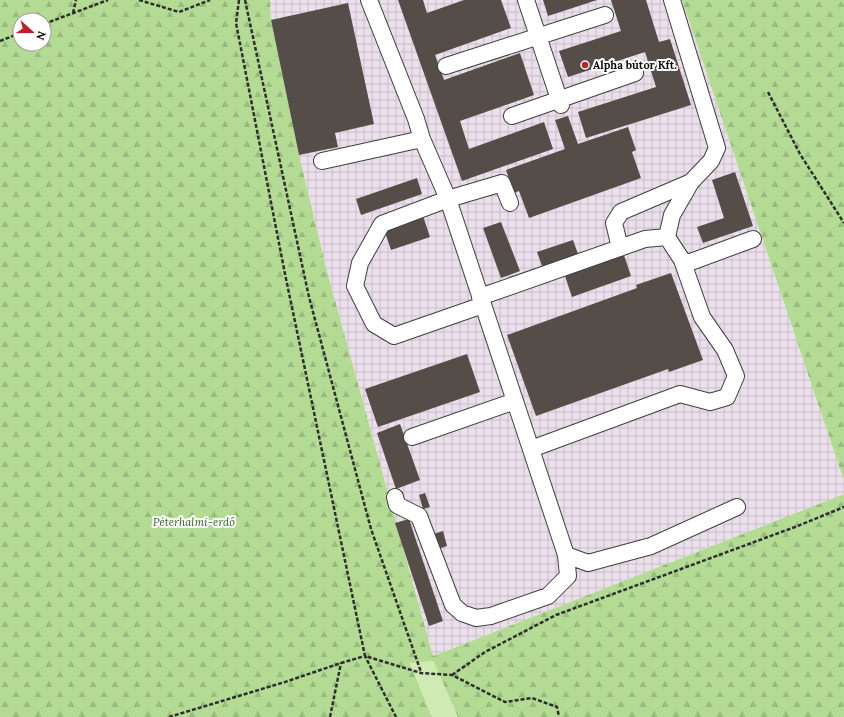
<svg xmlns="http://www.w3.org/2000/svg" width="844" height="717" font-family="Lora,serif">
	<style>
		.industrial { fill: url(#industrial-grid) }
		.grass { fill: #d0eab4 }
		.forest { fill: url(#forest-firs); fill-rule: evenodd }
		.building { fill: #554d48 }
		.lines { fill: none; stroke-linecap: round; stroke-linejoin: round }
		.minor-casing { stroke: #3f3f3f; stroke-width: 18 }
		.path { stroke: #2e2e2e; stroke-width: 2.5; stroke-dasharray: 4 2; stroke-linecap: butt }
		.minor { stroke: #fff; stroke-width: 16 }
		.poi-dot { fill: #bf2129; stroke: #fff; stroke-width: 1.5 }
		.labels { text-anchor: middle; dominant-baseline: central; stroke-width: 4; stroke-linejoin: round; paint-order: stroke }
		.poi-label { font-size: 11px; font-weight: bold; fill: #0c0c0c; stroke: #fff; text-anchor: start }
		.park-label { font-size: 11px; font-style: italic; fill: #2a651b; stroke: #fff }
	</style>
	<defs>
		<pattern id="industrial-grid" width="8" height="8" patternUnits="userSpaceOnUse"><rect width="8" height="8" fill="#eadfeb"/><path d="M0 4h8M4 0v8" fill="none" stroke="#c8bec8"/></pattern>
		<pattern id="forest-firs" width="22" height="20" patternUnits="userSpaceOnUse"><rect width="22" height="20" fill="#b3db93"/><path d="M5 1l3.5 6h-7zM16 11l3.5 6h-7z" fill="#99bb7e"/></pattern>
	</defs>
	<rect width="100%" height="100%" fill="#fffbeb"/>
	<!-- industrial -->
	<path class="industrial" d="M 270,0 L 682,0 L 844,481 L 844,494 L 433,656 L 327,271 L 299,155 L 271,20 Z"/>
	<!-- grass -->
	<path class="grass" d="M 433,661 L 458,717 L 432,717 L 410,662 Z"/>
	<!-- forest -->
	<path class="forest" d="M 0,0 L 270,0 L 271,20 L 299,155 L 327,271 L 433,656 L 844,494 L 844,717 L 458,717 L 433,661 L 410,663 L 432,717 L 0,717 ZM 20,20 L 44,20 L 44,44 L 20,44 Z
		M 682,0 L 844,0 L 844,481 Z"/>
	<!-- building -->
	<path class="building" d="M 398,0 L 423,0 L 427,13 L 464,0 L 501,0 L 511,28 L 435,55 L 444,80 L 520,53 L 534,95 L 460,121 L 469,149 L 544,122 L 553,149 L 462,181 Z
		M 543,0 L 597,0 L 548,16 Z
		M 611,0 L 646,0 L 659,42 L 670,39 L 691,105 L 586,138 L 578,112 L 656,87 L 645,52 L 568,77 L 559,51 L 621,31 Z
		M 348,3 L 374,124 L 335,133 L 338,147 L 299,155 L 271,20 Z
		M 568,116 L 578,144 L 628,127 L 636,150 L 632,152 L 641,178 L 529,218 L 519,191 L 514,193 L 506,170 L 565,149 L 555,120 Z
		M 735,172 L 753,226 L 703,243 L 697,227 L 724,218 L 712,180 Z
		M 417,178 L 422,194 L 361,215 L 356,199 Z
		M 423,216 L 430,237 L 391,250 L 384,229 Z
		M 501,222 L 520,271 L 501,278 L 483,228 Z
		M 573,240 L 578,254 L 542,266 L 537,252 Z
		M 623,252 L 631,276 L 572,297 L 564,273 Z
		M 671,273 L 703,360 L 669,372 L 668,369 L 536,416 L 507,335 L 637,288 L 636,285 Z
		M 467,354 L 480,392 L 378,427 L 365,389 Z
		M 400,424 L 420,480 L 396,489 L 377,433 Z
		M 425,493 L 430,507 L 423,509 L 419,495 Z
		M 409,519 L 443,621 L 429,626 L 395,523 Z
		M 443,531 L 447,546 L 438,549 L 434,534 Z"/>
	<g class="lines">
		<!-- minor casing -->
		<g class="minor-casing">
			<path id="minor" d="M 369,0 L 416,119 L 422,139 L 448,199 L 566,555 L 568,576 L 548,596 L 491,616 L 476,618 L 462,613 L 453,605 L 419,516 L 397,505 L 395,497
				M 526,0 L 561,105
				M 446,66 L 605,15
				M 512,116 L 635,73
				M 322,161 L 422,139
				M 667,237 L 672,215 L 691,182 L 711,161 L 717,148 L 672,0
				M 620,248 L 614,223 L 621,212 L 691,182
				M 480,297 L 645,239 L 667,237 L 682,260 L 688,263 L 753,239
				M 483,305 L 394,336 L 374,324 L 355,286 L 360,263 L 382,224 L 448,199 L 502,183 L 510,203
				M 412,437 L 515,401
				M 531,449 L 680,394 L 710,402 L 727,397 L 736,376 L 725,350 L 702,317 L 682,260
				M 566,555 L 588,563 L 651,546 L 737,507"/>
		</g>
		<!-- path -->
		<path class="path" d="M 139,0 L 179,12 L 210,0
			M 239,0 L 236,23 L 285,274 L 365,656 L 421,673 L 452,675 L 505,702 L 532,698 L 557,707 L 559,717
			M 245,0 L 309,297 L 371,529 L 421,672
			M 73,13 L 76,0
			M 44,24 L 108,0
			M 0,41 L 20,33
			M 768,92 L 800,154 L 844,223
			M 452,675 L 485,652 L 556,615 L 795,527 L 844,507
			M 169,717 L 285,682 L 341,663 L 365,656 L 396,717
			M 330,717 L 341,663"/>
		<!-- minor -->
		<use href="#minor" class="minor"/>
	</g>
	<!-- markers -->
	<circle class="poi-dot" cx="585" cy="65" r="4"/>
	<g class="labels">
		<!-- poi labels -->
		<g class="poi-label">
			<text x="593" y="65">Alpha bútor Kft.</text>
		</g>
		<!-- park labels -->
		<g class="park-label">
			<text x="194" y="522">Péterhalmi-erdő</text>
		</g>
	</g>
	<!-- north arrow -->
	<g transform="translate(32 32) rotate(111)"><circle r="19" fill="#ffffff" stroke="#9e9e9e"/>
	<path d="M0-3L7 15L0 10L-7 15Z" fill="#bf2129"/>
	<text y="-6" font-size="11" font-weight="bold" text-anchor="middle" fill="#0c0c0c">N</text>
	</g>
</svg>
